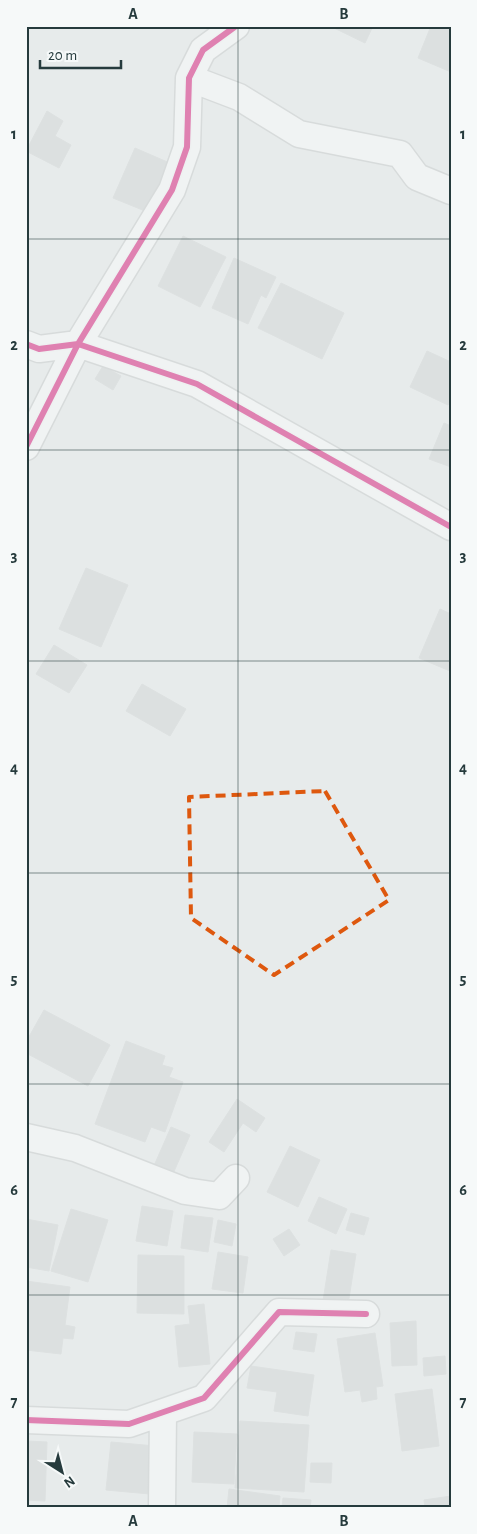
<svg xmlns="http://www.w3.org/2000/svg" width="477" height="1534" font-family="'Alegreya Sans',sans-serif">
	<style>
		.building { fill: #ced2d2; stroke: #d0d4d4 }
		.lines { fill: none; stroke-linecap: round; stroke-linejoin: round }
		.minor-casing { stroke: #c4c8c8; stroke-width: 29 }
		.minor { stroke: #fbfcfc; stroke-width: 26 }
		.cycleway-casing { stroke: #f6f9f9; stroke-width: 9 }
		.cycleway { stroke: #d6006c; stroke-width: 6 }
		.marked { fill: none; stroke: #de580e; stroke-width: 4; stroke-dasharray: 10 6; stroke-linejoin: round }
		.grid { fill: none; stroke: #263b3d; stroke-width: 1; stroke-opacity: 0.55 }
		.neatline { fill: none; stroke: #263b3d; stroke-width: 2 }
		.grid-label { font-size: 16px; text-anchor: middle; font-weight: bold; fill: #263b3d }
	</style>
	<rect width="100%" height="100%" fill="#e7ebeb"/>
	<!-- building -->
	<path class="building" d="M 330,26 L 373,26 L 365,43 Z
		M 431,26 L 440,26 L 451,31 L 451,72 L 418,58 Z
		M 47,111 L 63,121 L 55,136 L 71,145 L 59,168 L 26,151 Z
		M 135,148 L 172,164 L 150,213 L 113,198 Z
		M 183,236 L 226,257 L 200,307 L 158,286 Z
		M 234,258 L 276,277 L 266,298 L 261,295 L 248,324 L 212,308 Z
		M 281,283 L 344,313 L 322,359 L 258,328 Z
		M 427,351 L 451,362 L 451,400 L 448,405 L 410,387 Z
		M 103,366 L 121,376 L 113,390 L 95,379 Z
		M 444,423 L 451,426 L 451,467 L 429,459 Z
		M 86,568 L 128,585 L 101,647 L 59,629 Z
		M 440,609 L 451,614 L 450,671 L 419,658 Z
		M 54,645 L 87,665 L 69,693 L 36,674 Z
		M 142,684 L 186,709 L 170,736 L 126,711 Z
		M 44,1010 L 110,1045 L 88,1086 L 26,1053 L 26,1042 Z
		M 126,1041 L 165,1056 L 162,1065 L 173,1068 L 169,1077 L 183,1082 L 165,1132 L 151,1127 L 145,1142 L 95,1124 Z
		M 237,1099 L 265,1118 L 256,1132 L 243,1123 L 224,1152 L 209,1142 Z
		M 171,1127 L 190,1135 L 172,1176 L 153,1168 Z
		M 290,1146 L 320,1160 L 298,1207 L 267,1192 Z
		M 319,1197 L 347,1209 L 336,1234 L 308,1221 Z
		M 142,1206 L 173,1211 L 167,1246 L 136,1241 Z
		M 71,1209 L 108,1220 L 88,1282 L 51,1271 Z
		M 351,1213 L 369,1218 L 364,1235 L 346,1230 Z
		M 185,1215 L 213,1218 L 208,1252 L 181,1248 Z
		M 26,1219 L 58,1225 L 49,1271 L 26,1267 Z
		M 218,1220 L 236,1224 L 232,1246 L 214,1242 Z
		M 289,1229 L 300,1245 L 284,1256 L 273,1239 Z
		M 331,1250 L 356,1254 L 348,1305 L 323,1301 Z
		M 218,1252 L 248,1257 L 243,1293 L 212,1289 Z
		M 138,1255 L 184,1256 L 184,1314 L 137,1313 Z
		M 26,1281 L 70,1287 L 65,1325 L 75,1327 L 73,1339 L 63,1338 L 61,1354 L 26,1350 Z
		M 204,1304 L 210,1364 L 179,1367 L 175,1326 L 190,1324 L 188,1306 Z
		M 416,1321 L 417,1365 L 392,1366 L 390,1323 Z
		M 296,1332 L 317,1334 L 314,1352 L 293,1349 Z
		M 375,1333 L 383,1386 L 376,1387 L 377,1399 L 362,1402 L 360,1390 L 345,1392 L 337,1339 Z
		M 445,1356 L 446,1374 L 424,1376 L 423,1358 Z
		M 251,1366 L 314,1375 L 308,1416 L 274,1411 L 277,1392 L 247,1388 Z
		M 432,1389 L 439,1446 L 402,1451 L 395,1394 Z
		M 240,1421 L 309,1425 L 304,1492 L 235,1488 Z
		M 194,1432 L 237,1434 L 234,1484 L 192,1482 Z
		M 26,1441 L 47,1442 L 45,1501 L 26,1500 Z
		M 111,1442 L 155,1446 L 150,1494 L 106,1490 Z
		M 311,1463 L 332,1463 L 331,1483 L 310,1482 Z
		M 229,1489 L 280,1496 L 279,1508 L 227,1508 Z
		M 451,1496 L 451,1508 L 425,1508 L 424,1500 Z
		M 283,1498 L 311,1500 L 310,1508 L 282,1508 Z"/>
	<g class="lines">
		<!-- minor casing -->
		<g class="minor-casing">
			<path id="minor" d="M 189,78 L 239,97 L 299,134 L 400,154 L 417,177 L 451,191
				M 26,344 L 39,349 L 78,344 L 197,384 L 451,527
				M 26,447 L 78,344 L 172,190 L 187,147 L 189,78 L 203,50 L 236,26
				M 26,1137 L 75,1148 L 185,1191 L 219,1196 L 236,1178
				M 26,1420 L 129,1424 L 204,1398 L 279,1312 L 366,1314
				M 162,1508 L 163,1413"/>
		</g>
		<!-- minor -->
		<use href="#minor" class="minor"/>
		<!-- cycleway casing -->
		<g class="cycleway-casing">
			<path id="cycleway" d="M 26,344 L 39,349 L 78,344 L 197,384 L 451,527
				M 26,447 L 78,344 L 172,190 L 187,147 L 189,78 L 203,50 L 236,26
				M 26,1420 L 129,1424 L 204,1398 L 279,1312 L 366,1314"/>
		</g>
		<!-- cycleway -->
		<use href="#cycleway" class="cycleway"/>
	</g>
	<!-- marked area -->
	<path d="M0 0H477V1534H0ZM 325,791 L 389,900 L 274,975 L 191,918 L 189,797 Z" fill="#e7ebeb" fill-opacity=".55" fill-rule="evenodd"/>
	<path class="marked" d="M 325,791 L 389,900 L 274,975 L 191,918 L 189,797 Z"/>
	<!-- grid -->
	<path class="grid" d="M 238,26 L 238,1508M 26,239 L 451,239M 26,450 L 451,450M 26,661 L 451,661M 26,873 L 451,873M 26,1084 L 451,1084M 26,1295 L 451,1295"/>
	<!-- border -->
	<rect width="477" height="1534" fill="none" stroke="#f6f9f9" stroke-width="55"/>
	<!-- north arrow -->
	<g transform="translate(62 1472) rotate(144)" stroke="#f6f9f9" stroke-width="4" paint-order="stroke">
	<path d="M0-4L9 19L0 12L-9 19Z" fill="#263b3d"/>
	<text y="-8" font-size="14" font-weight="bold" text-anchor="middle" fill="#263b3d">N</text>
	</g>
	<!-- scale -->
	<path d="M40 60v8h81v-8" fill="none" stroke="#263b3d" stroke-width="2.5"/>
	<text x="48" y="60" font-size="15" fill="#263b3d" stroke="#f6f9f9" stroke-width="4" paint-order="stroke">20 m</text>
	<rect x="28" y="28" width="422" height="1478" class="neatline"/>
	<g class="grid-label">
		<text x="133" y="19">A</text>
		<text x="344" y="19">B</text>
		<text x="14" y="139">1</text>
		<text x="463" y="139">1</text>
		<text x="14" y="350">2</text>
		<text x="463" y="350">2</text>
		<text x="14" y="561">3</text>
		<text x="463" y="561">3</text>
		<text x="14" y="773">4</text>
		<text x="463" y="773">4</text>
		<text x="14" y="984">5</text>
		<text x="463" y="984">5</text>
		<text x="14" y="1195">6</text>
		<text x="463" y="1195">6</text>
		<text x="14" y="1407">7</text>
		<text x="463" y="1407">7</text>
		<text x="133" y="1526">A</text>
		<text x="344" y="1526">B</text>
	</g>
</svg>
